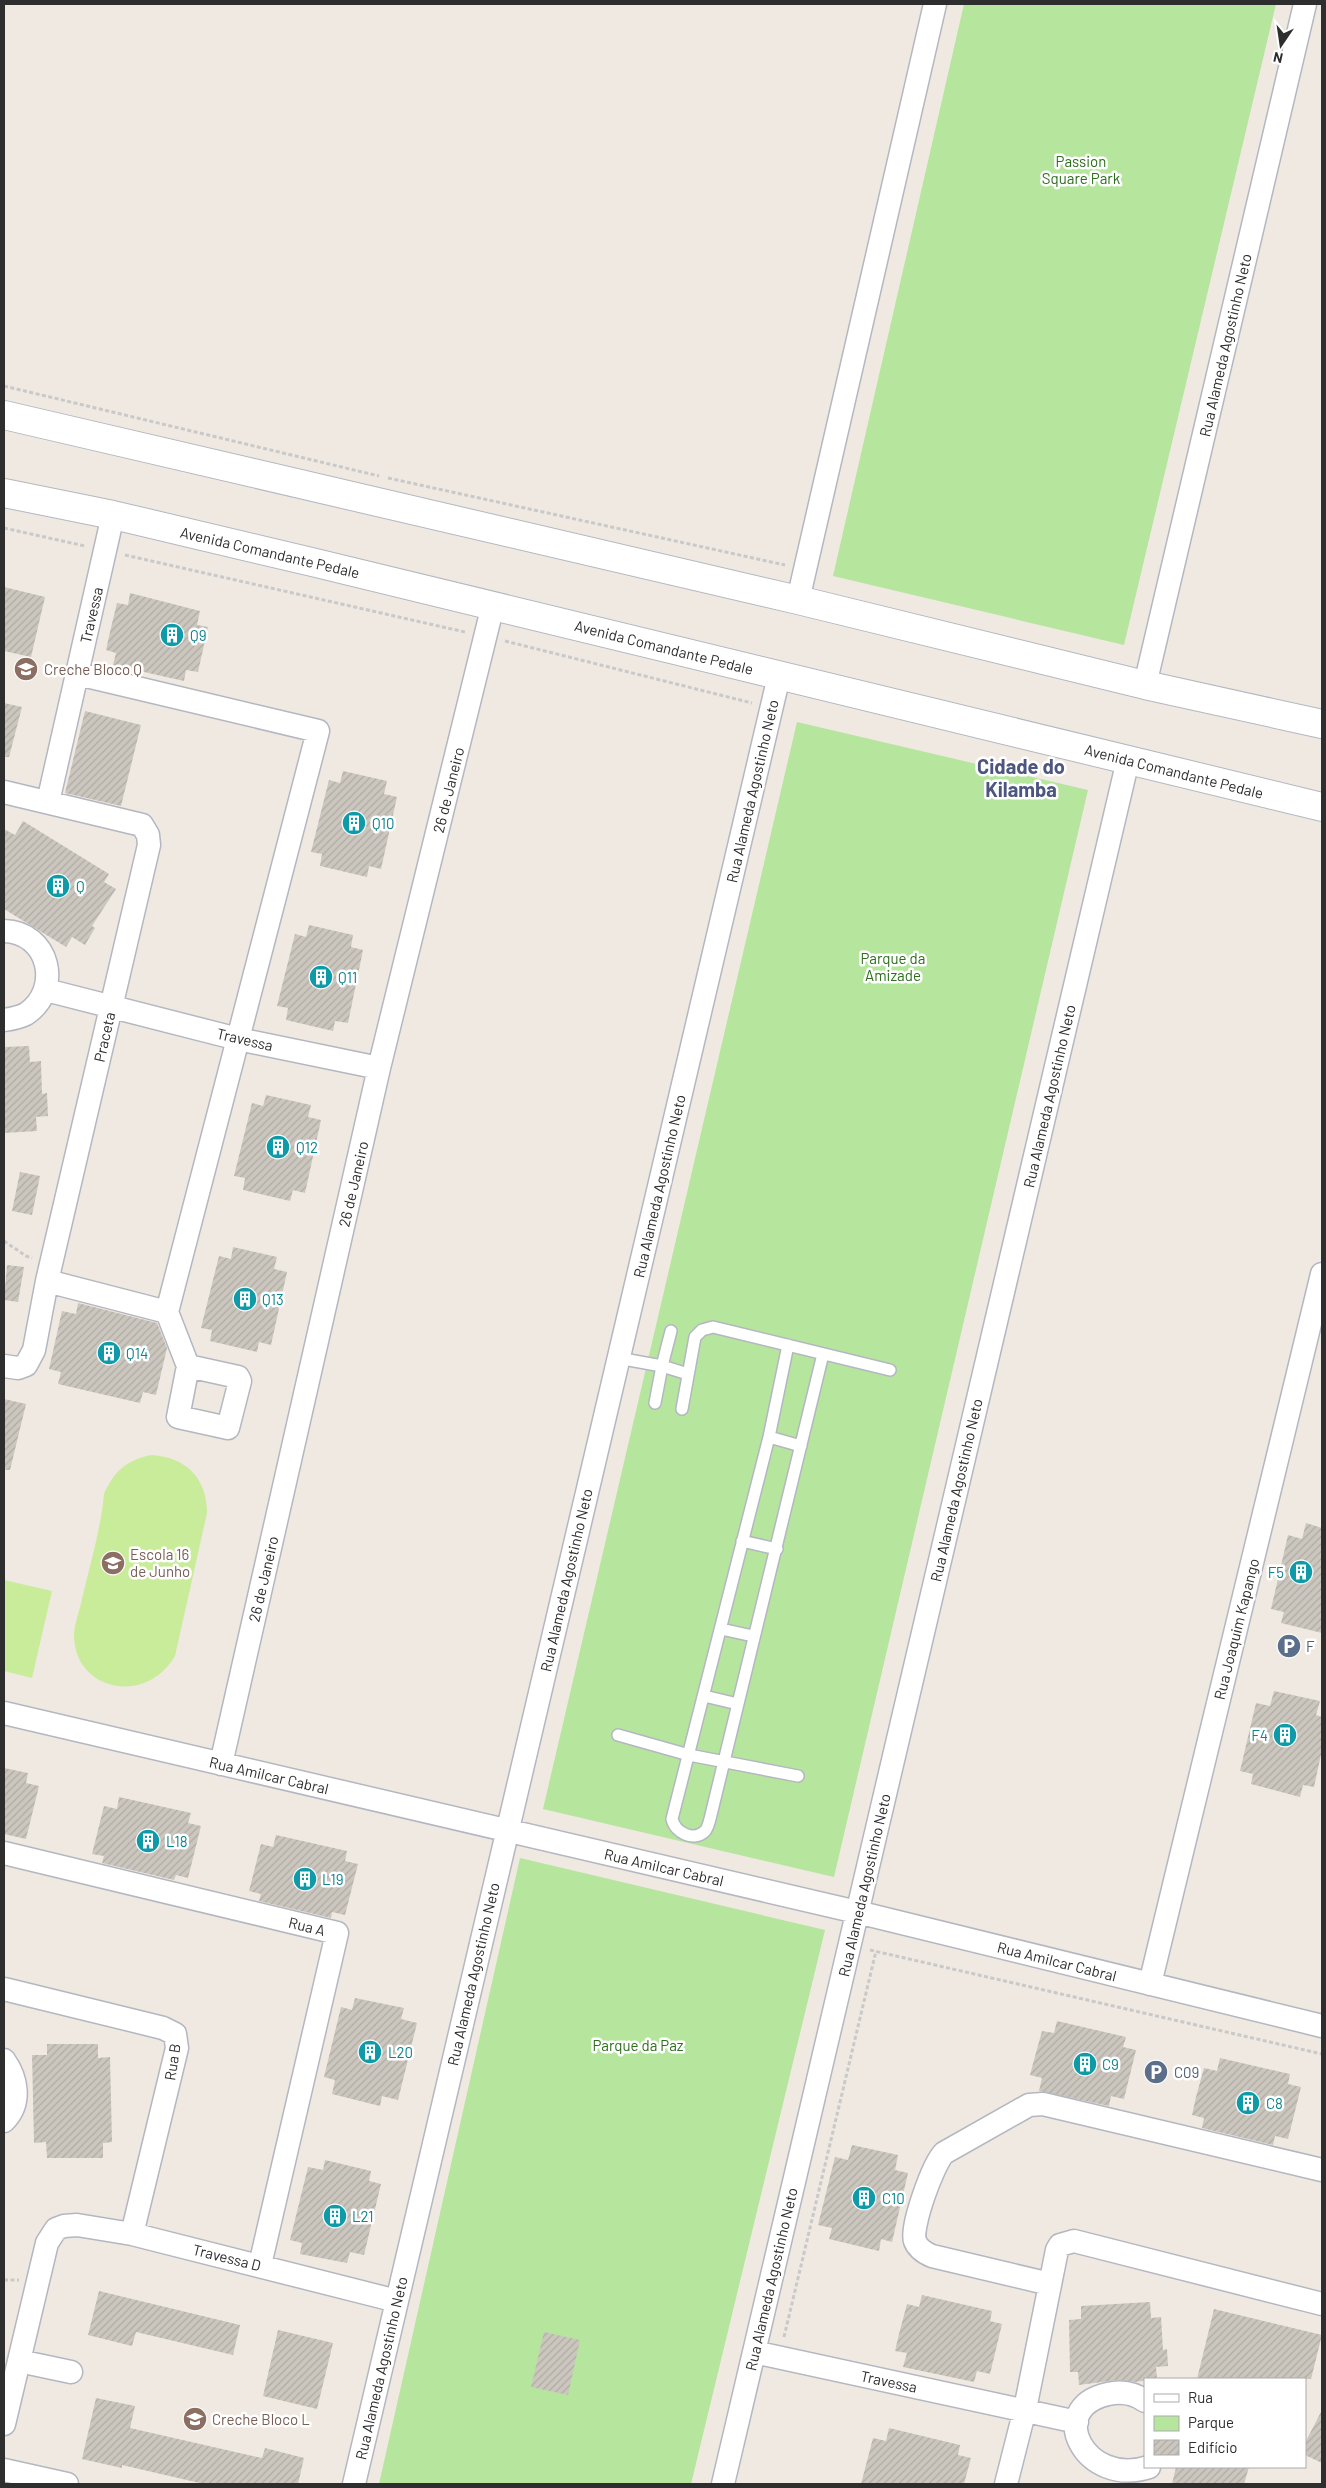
<svg xmlns="http://www.w3.org/2000/svg" width="1326" height="2488" font-family="Barlow,sans-serif">
	<style>
		.park { fill: #b6e59e }
		.pitch { fill: #c9ec9a }
		.building { fill: url(#building-hatch) }
		.lines { fill: none; stroke-linecap: round; stroke-linejoin: round }
		.service-casing { stroke: #b4b7c1; stroke-width: 14 }
		.minor-casing { stroke: #b4b7c1; stroke-width: 25 }
		.tertiary-casing { stroke: #b4b7c1; stroke-width: 30 }
		.path { stroke: #c9c9c9; stroke-width: 3; stroke-dasharray: 4 2.5; stroke-linecap: butt }
		.service { stroke: #fff; stroke-width: 11 }
		.minor { stroke: #fff; stroke-width: 22 }
		.tertiary { stroke: #fff; stroke-width: 28 }
		.labels { text-anchor: middle; dominant-baseline: central; stroke-width: 5; stroke-linejoin: round; paint-order: stroke }
		.park-label { font-size: 15px; fill: #2c6e1b; stroke: #fff }
		.street-label { font-size: 15px; fill: #2e2e2e; stroke: #fff }
		.culture-label { font-size: 15px; fill: #0d838f; stroke: #fff; text-anchor: start }
		.education-label { font-size: 15px; fill: #785e54; stroke: #fff; text-anchor: start }
		.service-label { font-size: 15px; fill: #4e5e75; stroke: #fff; text-anchor: start }
		.district-label { font-size: 20px; font-weight: bold; fill: #4d5680; stroke: #fff }
	</style>
	<defs>
		<pattern id="building-hatch" width="6" height="6" patternUnits="userSpaceOnUse" patternTransform="scale(1.25)"><rect width="6" height="6" fill="#cbc7bf"/><path d="M-1 1l2-2M0 6l6-6M5 7l2-2" fill="none" stroke="#afaba4"/></pattern>
	</defs>
	<rect width="100%" height="100%" fill="#efe9e1"/>
	<!-- park -->
	<path class="park" d="M 964,4 L 1276,4 L 1124,645 L 833,576 Z
		M 797,722 L 1088,790 L 834,1877 L 543,1809 Z
		M 520,1858 L 825,1930 L 691,2484 L 379,2484 Z"/>
	<!-- pitch -->
	<path class="pitch" d="M 151,1455 C 186,1457 207,1478 207,1513 L 175,1656 C 146,1706 75,1691 74,1636 C 74,1624 80,1610 82,1599 C 90,1564 101,1529 104,1494 C 114,1471 127,1460 151,1455 Z
		M 4,1580 L 52,1591 L 32,1678 L 4,1671 Z"/>
	<!-- building -->
	<path class="building" d="M 4,587 L 45,597 L 31,657 L 4,651 Z
		M 130,593 L 200,611 L 197,625 L 208,627 L 198,672 L 186,670 L 184,681 L 113,665 L 116,653 L 106,650 L 110,632 L 117,603 L 128,605 Z
		M 4,703 L 22,707 L 9,757 L 4,757 Z
		M 85,711 L 141,725 L 121,806 L 65,793 Z
		M 343,771 L 387,781 L 384,794 L 397,797 L 381,869 L 369,866 L 367,877 L 320,866 L 322,854 L 311,852 L 329,780 L 340,783 Z
		M 23,821 L 109,874 L 104,882 L 116,889 L 92,926 L 95,928 L 85,945 L 72,937 L 66,947 L 4,909 L 4,829 L 15,835 Z
		M 309,925 L 353,935 L 351,947 L 363,950 L 348,1023 L 335,1021 L 333,1031 L 286,1020 L 288,1008 L 277,1006 L 295,934 L 306,937 Z
		M 29,1046 L 30,1062 L 41,1061 L 42,1094 L 47,1093 L 48,1116 L 36,1117 L 37,1131 L 4,1133 L 4,1047 Z
		M 266,1095 L 311,1105 L 308,1117 L 321,1120 L 305,1193 L 293,1190 L 290,1201 L 243,1190 L 245,1178 L 234,1176 L 252,1103 L 263,1106 Z
		M 20,1172 L 40,1176 L 32,1215 L 12,1211 Z
		M 233,1247 L 277,1257 L 274,1269 L 287,1272 L 271,1345 L 259,1342 L 257,1352 L 210,1341 L 212,1330 L 201,1328 L 219,1256 L 231,1259 Z
		M 7,1265 L 24,1267 L 18,1302 L 4,1300 Z
		M 78,1303 L 157,1323 L 167,1348 L 156,1395 L 143,1392 L 140,1403 L 58,1384 L 61,1372 L 49,1369 L 62,1311 L 76,1314 Z
		M 4,1399 L 26,1404 L 10,1470 L 4,1470 Z
		M 1306,1523 L 1322,1528 L 1322,1633 L 1281,1623 L 1284,1612 L 1271,1609 L 1288,1535 L 1302,1539 Z
		M 1274,1691 L 1320,1701 L 1316,1715 L 1322,1717 L 1322,1750 L 1314,1787 L 1303,1785 L 1300,1797 L 1251,1784 L 1253,1774 L 1240,1771 L 1256,1703 L 1270,1706 Z
		M 4,1768 L 28,1773 L 26,1783 L 39,1786 L 26,1839 L 4,1834 Z
		M 119,1797 L 191,1813 L 188,1823 L 201,1826 L 188,1878 L 176,1875 L 174,1880 L 102,1863 L 104,1856 L 92,1854 L 104,1806 L 117,1809 Z
		M 276,1835 L 347,1851 L 345,1861 L 358,1864 L 345,1915 L 332,1912 L 331,1918 L 259,1901 L 261,1894 L 249,1891 L 261,1844 L 273,1847 Z
		M 355,1998 L 404,2008 L 401,2019 L 417,2023 L 398,2100 L 382,2096 L 380,2106 L 332,2094 L 335,2080 L 324,2077 L 341,2007 L 352,2010 Z
		M 1057,2021 L 1126,2037 L 1123,2047 L 1136,2050 L 1124,2099 L 1111,2096 L 1109,2106 L 1039,2091 L 1042,2078 L 1030,2075 L 1034,2060 L 1042,2031 L 1054,2033 Z
		M 47,2044 L 98,2044 L 98,2058 L 110,2057 L 112,2142 L 103,2143 L 103,2158 L 47,2158 L 46,2142 L 34,2143 L 32,2055 L 47,2055 Z
		M 1220,2058 L 1290,2074 L 1288,2084 L 1301,2087 L 1288,2139 L 1275,2136 L 1273,2145 L 1202,2128 L 1204,2118 L 1192,2115 L 1196,2097 L 1204,2068 L 1217,2071 Z
		M 852,2145 L 898,2155 L 895,2170 L 908,2173 L 892,2242 L 881,2239 L 879,2251 L 829,2239 L 832,2228 L 818,2225 L 835,2157 L 848,2160 Z
		M 325,2160 L 371,2171 L 369,2181 L 381,2184 L 364,2255 L 350,2252 L 347,2263 L 300,2254 L 302,2243 L 290,2240 L 308,2167 L 323,2170 Z
		M 99,2291 L 240,2325 L 233,2355 L 136,2332 L 132,2346 L 88,2335 Z
		M 922,2295 L 992,2311 L 990,2321 L 1002,2324 L 990,2374 L 977,2371 L 974,2382 L 903,2367 L 907,2353 L 895,2351 L 899,2334 L 907,2304 L 919,2307 Z
		M 1150,2302 L 1151,2318 L 1161,2317 L 1163,2350 L 1167,2349 L 1168,2366 L 1156,2367 L 1157,2379 L 1135,2382 L 1117,2380 L 1079,2385 L 1078,2372 L 1070,2372 L 1069,2320 L 1081,2319 L 1081,2306 Z
		M 1214,2309 L 1322,2335 L 1311,2379 L 1197,2379 Z
		M 278,2330 L 333,2343 L 317,2409 L 263,2396 Z
		M 544,2332 L 580,2340 L 568,2395 L 531,2387 Z
		M 96,2398 L 135,2406 L 130,2428 L 262,2458 L 265,2448 L 304,2458 L 298,2484 L 204,2484 L 122,2465 L 122,2468 L 82,2459 Z
		M 1322,2410 L 1322,2463 L 1305,2455 L 1305,2443 Z
		M 889,2428 L 960,2445 L 958,2455 L 971,2458 L 964,2484 L 861,2484 L 873,2438 L 886,2441 Z
		M 1176,2467 L 1249,2467 L 1244,2484 L 1172,2484 Z"/>
	<g class="lines">
		<!-- service casing -->
		<g class="service-casing">
			<path id="service" d="M 671,1331 L 662,1366 L 688,1374
				M 788,1345 L 769,1437 L 672,1819 C 675,1833 694,1842 705,1831 C 708,1828 709,1822 710,1819 L 823,1354
				M 618,1358 L 662,1366 L 655,1403
				M 682,1409 L 695,1337 L 702,1330 L 713,1327 L 890,1370
				M 769,1437 L 801,1446
				M 742,1541 L 777,1549
				M 721,1629 L 753,1636
				M 704,1696 L 738,1704
				M 618,1735 L 689,1755 L 798,1776"/>
		</g>
		<!-- minor casing -->
		<g class="minor-casing">
			<path id="minor" d="M 798,600 L 935,4
				M 78,674 L 318,731 L 167,1312 L 188,1366
				M 1145,685 L 1305,4
				M 4,792 L 142,825 L 148,835 L 149,845 L 47,1281 L 34,1350 L 26,1365 L 18,1368 L 4,1366
				M 48,802 L 113,515
				M 4,931 C 49,932 63,989 26,1014 C 20,1017 11,1019 4,1020
				M 46,990 L 238,1039 L 379,1068
				M 47,1281 L 167,1312
				M 188,1366 L 238,1377 L 240,1381 L 228,1428 L 178,1417 Z
				M 4,1713 L 857,1912 L 1322,2026
				M 221,1764 L 379,1068 L 493,605
				M 4,1853 L 337,1933 L 260,2265
				M 1150,1984 L 1322,1274
				M 4,1989 L 163,2028 L 175,2034 L 177,2048 L 132,2234
				M 4,2060 C 17,2078 22,2103 4,2121
				M 1050,2284 L 932,2256 C 925,2253 918,2249 915,2241 C 910,2228 933,2164 944,2153 L 1029,2105 L 1043,2104 L 1322,2170
				M 754,2352 L 1077,2422
				M 19,2361 L 71,2372
				M 1145,2401 C 1134,2393 1121,2391 1108,2394 C 1044,2408 1085,2488 1149,2467
				M 4,2424 L 47,2243 L 56,2229 L 64,2226 L 77,2225 L 132,2234 L 397,2301
				M 4,2470 L 67,2484
				M 354,2484 L 779,676
				M 723,2484 L 1128,760
				M 1006,2484 L 1025,2409 L 1057,2250 L 1060,2245 L 1074,2241 L 1322,2304"/>
		</g>
		<!-- tertiary casing -->
		<g class="tertiary-casing">
			<path id="tertiary" d="M 4,415 L 798,600 L 1145,685 L 1322,724
				M 4,493 L 113,515 L 316,563 L 1322,807"/>
		</g>
		<!-- path -->
		<path class="path" d="M 4,386 L 379,476
			M 388,478 L 785,565
			M 4,528 L 85,546
			M 125,555 L 465,632
			M 505,641 L 752,703
			M 4,1241 L 26,1256 L 32,1258
			M 870,1950 L 1322,2054
			M 4,2280 L 19,2280
			M 784,2337 L 876,1951"/>
		<!-- service -->
		<use href="#service" class="service"/>
		<!-- minor -->
		<use href="#minor" class="minor"/>
		<!-- tertiary -->
		<use href="#tertiary" class="tertiary"/>
	</g>
	<!-- icons -->
	<defs>
		<g id="building-disc" transform="scale(1.25)"><circle r="9.5" fill="#0f9aa8" stroke="#fff"/><path d="M-4-6H4V6H1V3H-1V6H-4ZM-2.5-4.3h1.7v1.8h-1.7ZM.8-4.3h1.7v1.8H.8ZM-2.5-1h1.7V.8h-1.7ZM.8-1h1.7V.8H.8Z" fill="#fff"/></g>
		<g id="school-disc" transform="scale(1.25)"><circle r="9.5" fill="#8d6e63" stroke="#fff"/><path d="M0-5L7-2L0 1L-7-2ZM-4 1L0 2.5L4 1V4Q0 6-4 4Z" fill="#fff"/></g>
		<g id="parking-disc" transform="scale(1.25)"><circle r="9.5" fill="#5c6f8a" stroke="#fff"/><path d="M-3.5-5.5H1a3.5 3.5 0 0 1 0 7H-1V5.5H-3.5ZM-1-3.4V-.6H.8a1.4 1.4 0 0 0 0-2.8Z" fill="#fff"/></g>
	</defs>
	<g fill-rule="evenodd">
		<use href="#building-disc" x="172" y="635"/>
		<use href="#school-disc" x="26" y="669"/>
		<use href="#building-disc" x="354" y="823"/>
		<use href="#building-disc" x="58" y="886"/>
		<use href="#building-disc" x="321" y="977"/>
		<use href="#building-disc" x="278" y="1147"/>
		<use href="#building-disc" x="245" y="1299"/>
		<use href="#building-disc" x="109" y="1353"/>
		<use href="#school-disc" x="113" y="1563"/>
		<use href="#building-disc" x="1301" y="1572"/>
		<use href="#parking-disc" x="1289" y="1646"/>
		<use href="#building-disc" x="1285" y="1735"/>
		<use href="#building-disc" x="148" y="1841"/>
		<use href="#building-disc" x="305" y="1879"/>
		<use href="#building-disc" x="370" y="2052"/>
		<use href="#building-disc" x="1085" y="2064"/>
		<use href="#parking-disc" x="1156" y="2072"/>
		<use href="#building-disc" x="1248" y="2103"/>
		<use href="#building-disc" x="864" y="2198"/>
		<use href="#building-disc" x="335" y="2216"/>
		<use href="#school-disc" x="195" y="2419"/>
	</g>
	<g class="labels">
		<!-- park labels -->
		<g class="park-label">
			<text x="1081" y="161">Passion<tspan x="1081" dy="17">Square Park</tspan></text>
			<text x="893" y="958">Parque da<tspan x="893" dy="17">Amizade</tspan></text>
			<text x="638" y="2045">Parque da Paz</text>
		</g>
		<!-- street labels -->
		<g class="street-label">
			<text transform="translate(1225 345) rotate(-77)">Rua Alameda Agostinho Neto</text>
			<text transform="translate(270 552) rotate(13)">Avenida Comandante Pedale</text>
			<text transform="translate(91 615) rotate(-77)">Travessa</text>
			<text transform="translate(664 647) rotate(14)">Avenida Comandante Pedale</text>
			<text transform="translate(1174 771) rotate(14)">Avenida Comandante Pedale</text>
			<text transform="translate(448 790) rotate(-76)">26 de Janeiro</text>
			<text transform="translate(752 791) rotate(-77)">Rua Alameda Agostinho Neto</text>
			<text transform="translate(104 1037) rotate(-77)">Praceta</text>
			<text transform="translate(245 1039) rotate(13)">Travessa</text>
			<text transform="translate(1049 1096) rotate(-77)">Rua Alameda Agostinho Neto</text>
			<text transform="translate(353 1184) rotate(-77)">26 de Janeiro</text>
			<text transform="translate(659 1186) rotate(-77)">Rua Alameda Agostinho Neto</text>
			<text transform="translate(956 1490) rotate(-77)">Rua Alameda Agostinho Neto</text>
			<text transform="translate(263 1579) rotate(-77)">26 de Janeiro</text>
			<text transform="translate(566 1580) rotate(-77)">Rua Alameda Agostinho Neto</text>
			<text transform="translate(1236 1629) rotate(-76)">Rua Joaquim Kapango</text>
			<text transform="translate(269 1775) rotate(13)">Rua Amilcar Cabral</text>
			<text transform="translate(664 1867) rotate(13)">Rua Amilcar Cabral</text>
			<text transform="translate(864 1885) rotate(-77)">Rua Alameda Agostinho Neto</text>
			<text transform="translate(307 1926) rotate(14)">Rua A</text>
			<text transform="translate(1057 1961) rotate(14)">Rua Amilcar Cabral</text>
			<text transform="translate(473 1974) rotate(-77)">Rua Alameda Agostinho Neto</text>
			<text transform="translate(172 2062) rotate(-81)">Rua B</text>
			<text transform="translate(227 2257) rotate(14)">Travessa D</text>
			<text transform="translate(771 2279) rotate(-77)">Rua Alameda Agostinho Neto</text>
			<text transform="translate(381 2368) rotate(-77)">Rua Alameda Agostinho Neto</text>
			<text transform="translate(889 2381) rotate(12)">Travessa</text>
		</g>
		<!-- culture labels -->
		<g class="culture-label">
			<text x="190" y="635">Q9</text>
			<text x="372" y="823">Q10</text>
			<text x="76" y="886">Q</text>
			<text x="338" y="977">Q11</text>
			<text x="296" y="1147">Q12</text>
			<text x="262" y="1299">Q13</text>
			<text x="126" y="1353">Q14</text>
			<text x="1284" y="1572" text-anchor="end">F5</text>
			<text x="1268" y="1735" text-anchor="end">F4</text>
			<text x="166" y="1841">L18</text>
			<text x="322" y="1879">L19</text>
			<text x="388" y="2052">L20</text>
			<text x="1102" y="2064">C9</text>
			<text x="1266" y="2103">C8</text>
			<text x="882" y="2198">C10</text>
			<text x="352" y="2216">L21</text>
		</g>
		<!-- education labels -->
		<g class="education-label">
			<text x="44" y="669">Creche Bloco Q</text>
			<text x="130" y="1554">Escola 16<tspan x="130" dy="17">de Junho</tspan></text>
			<text x="212" y="2419">Creche Bloco L</text>
		</g>
		<!-- service labels -->
		<g class="service-label">
			<text x="1306" y="1646">F</text>
			<text x="1174" y="2072">C09</text>
		</g>
		<!-- district labels -->
		<g class="district-label">
			<text x="1021" y="766">Cidade do<tspan x="1021" dy="23">Kilamba</tspan></text>
		</g>
	</g>
	<!-- border -->
	<rect width="1326" height="2488" fill="none" stroke="#2e2e2e" stroke-width="10"/>
	<!-- legend -->
	<rect x="1144" y="2378" width="162" height="90" fill="#ffffff" stroke="#ababab"/>
	<rect x="1154" y="2394" width="25" height="8" fill="#ffffff" stroke="#ababab"/>
	<text x="1188" y="2403" font-size="15" fill="#2e2e2e">Rua</text>
	<rect x="1154" y="2416" width="25" height="15" fill="#b6e59e" stroke="#ababab"/>
	<text x="1188" y="2428" font-size="15" fill="#2e2e2e">Parque</text>
	<rect x="1154" y="2440" width="25" height="15" fill="url(#building-hatch)" stroke="#ababab"/>
	<text x="1188" y="2453" font-size="15" fill="#2e2e2e">Edifício</text>
	<!-- north arrow -->
	<g transform="translate(1281 45) rotate(193)" stroke="#ffffff" stroke-width="4" paint-order="stroke">
	<path d="M0-4L9 19L0 12L-9 19Z" fill="#2e2e2e"/>
	<text y="-8" font-size="14" font-weight="bold" text-anchor="middle" fill="#2e2e2e">N</text>
	</g>
</svg>
